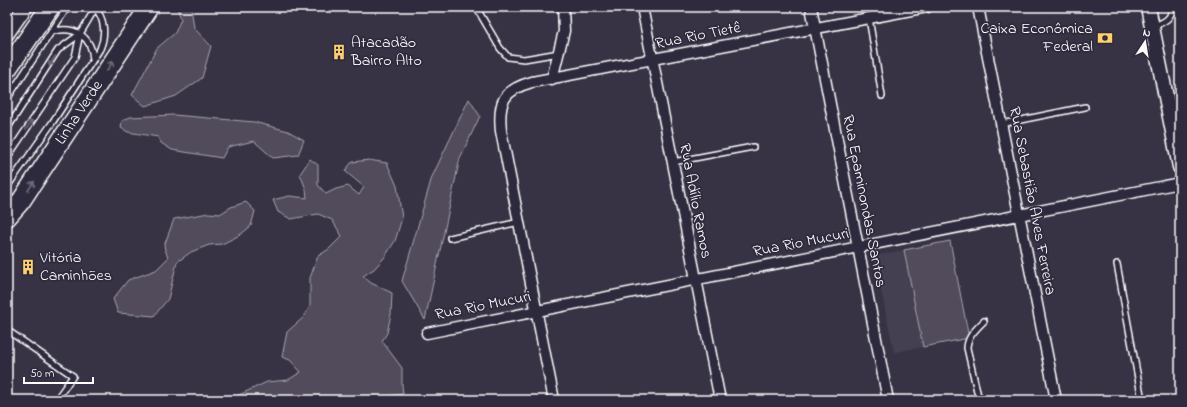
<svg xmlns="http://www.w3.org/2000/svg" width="1187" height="407" font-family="'Indie Flower',sans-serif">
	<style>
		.built { fill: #444051 }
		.green { fill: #514c5c; stroke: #a8a6ae }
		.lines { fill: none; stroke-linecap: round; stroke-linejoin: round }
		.lane-casing { stroke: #fff; stroke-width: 8 }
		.street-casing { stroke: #fff; stroke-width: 13 }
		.secondary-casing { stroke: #fff; stroke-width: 17 }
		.highway-casing { stroke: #fff; stroke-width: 21 }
		.lane { stroke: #2f2a3d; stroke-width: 5 }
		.street { stroke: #2f2a3d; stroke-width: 10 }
		.secondary { stroke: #2f2a3d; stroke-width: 14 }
		.highway { stroke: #2f2a3d; stroke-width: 18 }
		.oneway { stroke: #6d6a77 }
		.labels { text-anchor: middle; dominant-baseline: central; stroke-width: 3.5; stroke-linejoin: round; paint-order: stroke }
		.poi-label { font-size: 16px; fill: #fff; stroke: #2f2a3d; text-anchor: start }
		.street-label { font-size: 16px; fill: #fff; stroke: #2f2a3d }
	</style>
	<rect width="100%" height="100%" fill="#373345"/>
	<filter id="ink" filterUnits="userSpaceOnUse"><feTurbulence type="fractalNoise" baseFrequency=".025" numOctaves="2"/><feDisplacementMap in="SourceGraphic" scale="8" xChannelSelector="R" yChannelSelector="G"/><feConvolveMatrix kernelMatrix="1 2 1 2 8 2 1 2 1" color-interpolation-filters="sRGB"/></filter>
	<g filter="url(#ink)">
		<!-- built -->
		<path class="built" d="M 904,250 L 923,347 L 894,352 L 874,256 Z"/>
		<!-- green -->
		<path class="green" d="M 177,7 L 191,7 L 194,28 L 211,46 L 202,78 L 176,96 L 145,106 L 132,95 L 157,48 L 175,33 L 181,19 Z
			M 469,99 L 480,116 L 460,158 L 425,320 L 402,281 L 432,177 Z
			M 174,115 L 254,122 L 288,131 L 304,140 L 298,155 L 273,158 L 254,141 L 228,147 L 222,158 L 172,150 L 161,143 L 158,137 L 128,132 L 121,128 L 122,121 L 130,117 Z
			M 310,159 L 318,165 L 318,185 L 326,194 L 336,189 L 348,186 L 359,195 L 364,187 L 345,171 L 352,162 L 369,160 L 387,163 L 397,186 L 402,218 L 395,241 L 384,258 L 374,269 L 363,276 L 371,283 L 392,293 L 391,314 L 387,333 L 382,341 L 402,368 L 402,385 L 403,394 L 377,397 L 349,398 L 350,400 L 228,400 L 267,382 L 288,380 L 301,372 L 290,360 L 282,357 L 287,332 L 304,317 L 310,306 L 310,278 L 318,256 L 329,249 L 342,236 L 332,220 L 318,214 L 291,219 L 278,212 L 273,200 L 289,196 L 307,198 L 306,189 L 300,174 Z
			M 246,202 L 255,211 L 251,226 L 240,235 L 222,244 L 209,245 L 191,252 L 177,262 L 168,299 L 154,316 L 118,313 L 113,299 L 128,280 L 156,270 L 168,258 L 164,246 L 174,219 L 209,213 L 220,214 L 231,207 Z
			M 950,241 L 969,338 L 923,347 L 904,250 Z"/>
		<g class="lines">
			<!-- lane casing -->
			<g class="lane-casing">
				<path id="lane" d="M 476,7 L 500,48 L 508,57 L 524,59 L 559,53
					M 869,18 L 882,96
					M 1152,27 C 1163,22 1172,20 1172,7
					M 51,32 C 74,25 92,36 93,60
					M 7,99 L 65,11 L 74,7
					M 1001,124 L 1085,107
					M 7,129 L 58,50 L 80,34
					M 7,158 L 75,57 L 80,34 L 96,7
					M 673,162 L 753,147
					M 7,187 L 52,123 L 100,49 C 106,35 105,18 94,7
					M 450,238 L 519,222
					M 1117,264 L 1142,400
					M 7,330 L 73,376 L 56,400
					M 979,400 L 967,348 C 967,337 977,328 984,321"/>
			</g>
			<!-- street casing -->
			<g class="street-casing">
				<path id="street" d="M 642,7 L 720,400
					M 811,7 L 888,400
					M 978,7 L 1056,400
					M 552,79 L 564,31 L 563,7
					M 427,333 L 1180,183
					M 554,400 L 501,131 C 498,102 503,90 532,82 L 927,7"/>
			</g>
			<!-- secondary casing -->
			<g class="secondary-casing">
				<path id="secondary" d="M 1148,7 L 1180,167
					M 7,33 L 25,7"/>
			</g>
			<!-- highway casing -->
			<g class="highway-casing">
				<g id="highway">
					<path d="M 7,69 L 50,7"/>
					<path id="s1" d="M 7,217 L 21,201 L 149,7"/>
				</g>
			</g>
			<!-- lane -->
			<use href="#lane" class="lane"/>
			<!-- street -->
			<use href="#street" class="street"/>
			<!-- secondary -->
			<use href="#secondary" class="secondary"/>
			<!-- highway -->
			<use href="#highway" class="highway"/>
		</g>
		<!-- one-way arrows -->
		<defs><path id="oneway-shaft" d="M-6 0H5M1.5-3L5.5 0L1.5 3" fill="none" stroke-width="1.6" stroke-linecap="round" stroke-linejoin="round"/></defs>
		<g class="oneway">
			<use href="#oneway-shaft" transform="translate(52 61) rotate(123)"/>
			<use href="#oneway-shaft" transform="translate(110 66) rotate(-57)"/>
			<use href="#oneway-shaft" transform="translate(29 125) rotate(-56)"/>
			<use href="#oneway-shaft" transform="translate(31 186) rotate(-57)"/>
		</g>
	</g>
	<!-- icons -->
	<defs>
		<g id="bank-bare" transform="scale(1.2)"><path d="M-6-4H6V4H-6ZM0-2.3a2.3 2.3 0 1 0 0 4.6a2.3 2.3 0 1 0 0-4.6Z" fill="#ffd166" stroke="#2f2a3d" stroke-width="2.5" paint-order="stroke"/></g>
		<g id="building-bare" transform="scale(1.2)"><path d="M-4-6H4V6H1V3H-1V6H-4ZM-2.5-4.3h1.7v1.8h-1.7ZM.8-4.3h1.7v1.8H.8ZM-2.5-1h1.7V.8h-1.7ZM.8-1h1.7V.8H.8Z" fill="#ffd166" stroke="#2f2a3d" stroke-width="2.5" paint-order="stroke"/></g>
	</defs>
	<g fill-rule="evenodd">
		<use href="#bank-bare" x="1105" y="38"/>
		<use href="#building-bare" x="339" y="52"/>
		<use href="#building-bare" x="28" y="267"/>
	</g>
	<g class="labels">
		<!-- poi labels -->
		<g class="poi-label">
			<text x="1093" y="29" text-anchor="end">Caixa Econômica<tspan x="1093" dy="18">Federal</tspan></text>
			<text x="351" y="43">Atacadão<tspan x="351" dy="18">Bairro Alto</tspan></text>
			<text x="40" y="258">Vitória<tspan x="40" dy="18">Caminhões</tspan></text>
		</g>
		<!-- street labels -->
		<g class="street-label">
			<text transform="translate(698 36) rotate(-11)">Rua Rio Tietê</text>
			<text stroke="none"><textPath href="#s1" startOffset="127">Linha Verde</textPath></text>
			<text transform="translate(695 201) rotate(79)">Rua Adílio Ramos</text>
			<text transform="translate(864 201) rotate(79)">Rua Epaminondas Santos</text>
			<text transform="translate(1032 201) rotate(79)">Rua Sebastião Alves Ferreira</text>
			<text transform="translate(801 243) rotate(-11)">Rua Rio Mucuri</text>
			<text transform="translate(483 306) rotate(-11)">Rua Rio Mucuri</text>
		</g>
	</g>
	<!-- margin -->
	<rect width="1187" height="407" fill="none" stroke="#2f2a3d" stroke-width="24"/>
	<rect x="12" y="12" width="1163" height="383" fill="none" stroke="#fff" stroke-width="1.5" filter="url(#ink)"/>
	<!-- north arrow -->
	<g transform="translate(1145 42) rotate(12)" stroke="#2f2a3d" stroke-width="3" paint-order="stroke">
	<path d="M0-3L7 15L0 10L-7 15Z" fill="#ffffff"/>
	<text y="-6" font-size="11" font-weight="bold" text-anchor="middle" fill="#ffffff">N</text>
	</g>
	<!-- scale -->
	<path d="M24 377v6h69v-6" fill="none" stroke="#ffffff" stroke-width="2"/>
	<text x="30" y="377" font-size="12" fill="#ffffff" stroke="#2f2a3d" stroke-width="3" paint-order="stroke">50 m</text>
</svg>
